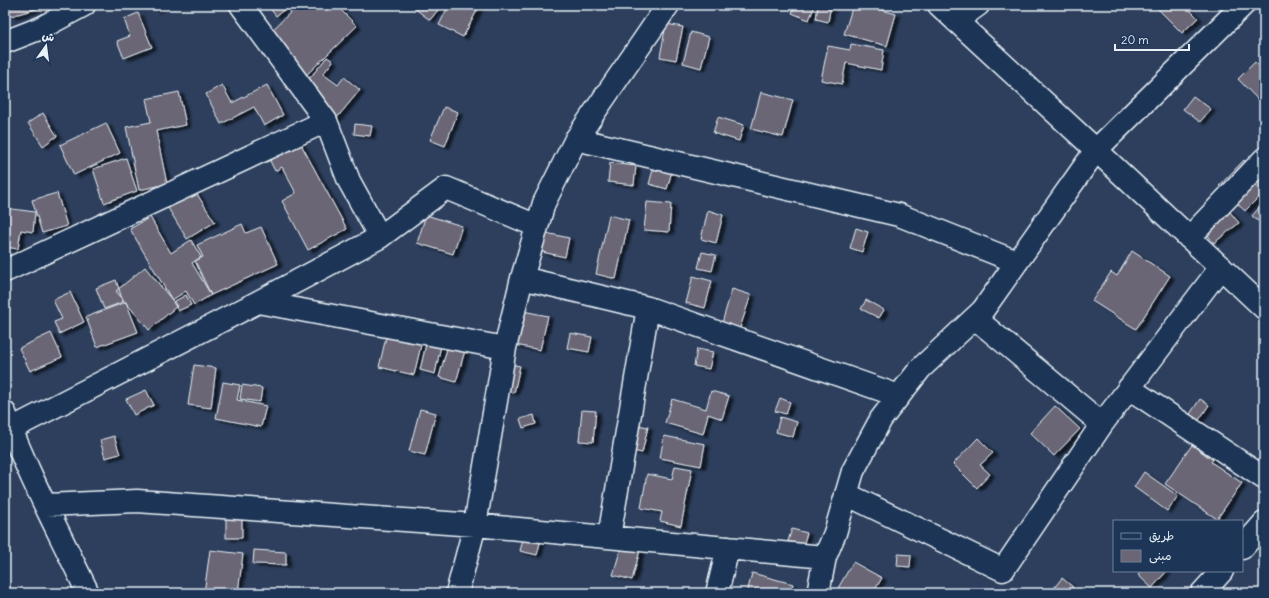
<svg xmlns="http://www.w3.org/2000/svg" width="1269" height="598" font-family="Delius,'Playpen Sans Arabic',sans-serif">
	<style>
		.building { fill: #6b6676; stroke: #e8f1f8; filter: url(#shadow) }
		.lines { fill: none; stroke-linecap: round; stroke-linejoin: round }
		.minor-casing { stroke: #e8f1f8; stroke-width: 25 }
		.minor { stroke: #1d3557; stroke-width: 22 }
	</style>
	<defs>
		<filter id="shadow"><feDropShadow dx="4.5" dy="2.5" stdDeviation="1" flood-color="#0009"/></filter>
	</defs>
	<rect width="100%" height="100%" fill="#2d3f5d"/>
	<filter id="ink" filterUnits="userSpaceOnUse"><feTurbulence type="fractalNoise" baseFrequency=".025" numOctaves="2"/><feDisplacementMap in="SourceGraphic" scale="8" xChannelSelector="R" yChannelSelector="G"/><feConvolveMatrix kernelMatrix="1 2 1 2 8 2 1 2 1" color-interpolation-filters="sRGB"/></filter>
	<g filter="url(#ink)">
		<!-- building -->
		<path class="building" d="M 8,5 L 42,5 L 43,7 L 11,16 Z
			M 152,5 L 165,5 L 155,10 Z
			M 269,5 L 290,5 L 276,16 L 268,6 Z
			M 298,5 L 336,5 L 357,26 L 299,82 L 260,42 Z
			M 417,5 L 442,5 L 430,20 L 414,8 Z
			M 449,5 L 480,5 L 463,37 L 439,25 Z
			M 795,5 L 815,5 L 809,20 L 792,13 Z
			M 818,5 L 831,5 L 828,22 L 816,19 Z
			M 853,5 L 865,5 L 896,14 L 887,46 L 844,34 Z
			M 1158,5 L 1185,5 L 1198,18 L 1182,33 L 1156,7 Z
			M 138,13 L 152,47 L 124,58 L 117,41 L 130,36 L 124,19 Z
			M 666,24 L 683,27 L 676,60 L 660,57 Z
			M 691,32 L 709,37 L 701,68 L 683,63 Z
			M 851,44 L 884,50 L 881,70 L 846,63 L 842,84 L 821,80 L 828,46 L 850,50 Z
			M 327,57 L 333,61 L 323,74 L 338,85 L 344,77 L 360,90 L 331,125 L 295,96 Z
			M 1255,62 L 1264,71 L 1264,106 L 1238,79 Z
			M 222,85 L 232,103 L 267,85 L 283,115 L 264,126 L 254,107 L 221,124 L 206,94 Z
			M 179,92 L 186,125 L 156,131 L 167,184 L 139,190 L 126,127 L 151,122 L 146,99 Z
			M 761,92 L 793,100 L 783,137 L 751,129 Z
			M 1193,96 L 1211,109 L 1200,122 L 1183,109 Z
			M 444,107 L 458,112 L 445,146 L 430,140 Z
			M 43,113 L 57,136 L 43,146 L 28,123 Z
			M 718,117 L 744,125 L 739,141 L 713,133 Z
			M 106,123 L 120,153 L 74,175 L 60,145 Z
			M 355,124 L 372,126 L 370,136 L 354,134 Z
			M 296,135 L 347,229 L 308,250 L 282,201 L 296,193 L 282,167 L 275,171 L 263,147 Z
			M 126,158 L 137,191 L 104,203 L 93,169 Z
			M 656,159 L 674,164 L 667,189 L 649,184 Z
			M 1244,160 L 1264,179 L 1264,192 L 1245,211 L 1219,186 Z
			M 610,163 L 636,166 L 634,185 L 608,182 Z
			M 195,191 L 215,222 L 187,239 L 168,208 Z
			M 57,193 L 67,226 L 42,233 L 32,200 Z
			M 647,202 L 671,204 L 669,232 L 644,230 Z
			M 1263,203 L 1264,204 L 1264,226 L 1252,216 Z
			M 1226,207 L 1239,223 L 1214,243 L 1201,227 Z
			M 5,208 L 35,212 L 33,232 L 21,230 L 18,249 L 5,247 Z
			M 708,210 L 723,215 L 716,243 L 701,239 Z
			M 426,215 L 462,226 L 453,254 L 417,243 Z
			M 609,215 L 629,220 L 616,279 L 596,274 Z
			M 150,217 L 171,253 L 191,240 L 201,257 L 192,263 L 211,295 L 194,305 L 186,291 L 172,300 L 130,229 Z
			M 242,224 L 246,233 L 261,227 L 278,264 L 211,295 L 195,261 L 203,257 L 197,245 Z
			M 856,228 L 868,232 L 862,252 L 850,248 Z
			M 546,233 L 569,238 L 565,257 L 542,252 Z
			M 1132,251 L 1170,276 L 1136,329 L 1092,301 L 1111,272 L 1117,276 Z
			M 702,252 L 716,255 L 712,271 L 698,268 Z
			M 145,267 L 177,306 L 149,330 L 116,291 Z
			M 693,276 L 712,281 L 705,308 L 686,303 Z
			M 116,280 L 123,302 L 104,309 L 96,288 Z
			M 732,289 L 751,295 L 740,328 L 722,323 Z
			M 70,292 L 84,322 L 59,334 L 54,322 L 62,319 L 53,300 Z
			M 186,295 L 191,305 L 178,311 L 173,302 Z
			M 866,300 L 884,310 L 879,318 L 861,309 Z
			M 126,302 L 138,332 L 97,347 L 86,317 Z
			M 508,308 L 548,316 L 540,350 L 501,342 Z
			M 391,316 L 426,324 L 414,375 L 379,367 Z
			M 430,327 L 444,331 L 435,374 L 420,370 Z
			M 51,333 L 62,357 L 30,371 L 19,348 Z
			M 570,333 L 592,337 L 589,352 L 567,348 Z
			M 451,335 L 468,340 L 456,382 L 439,377 Z
			M 697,349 L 713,352 L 709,369 L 694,366 Z
			M 496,361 L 520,366 L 514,393 L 490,388 Z
			M 194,365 L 216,368 L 211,408 L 188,405 Z
			M 223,382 L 240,385 L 237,400 L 266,406 L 261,427 L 216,418 Z
			M 242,385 L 262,388 L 260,402 L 240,399 Z
			M 146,390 L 154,405 L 134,415 L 126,399 Z
			M 711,391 L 729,396 L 722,419 L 708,414 L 703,434 L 665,423 L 672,399 L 706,409 Z
			M 780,398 L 790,402 L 786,414 L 775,411 Z
			M 1200,399 L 1209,405 L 1197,423 L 1188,417 Z
			M 1055,406 L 1080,429 L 1054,456 L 1030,433 Z
			M 420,409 L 436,413 L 425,455 L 409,451 Z
			M 582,410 L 596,411 L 593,442 L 579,441 Z
			M 534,415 L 536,424 L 523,428 L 520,419 Z
			M 780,417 L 797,422 L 793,437 L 776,432 Z
			M 622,422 L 648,427 L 642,453 L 617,448 Z
			M 114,436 L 120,454 L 105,458 L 100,440 Z
			M 664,436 L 705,444 L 701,466 L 660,458 Z
			M 978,438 L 993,453 L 980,465 L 990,474 L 977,488 L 953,464 Z
			M 1192,445 L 1213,460 L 1211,462 L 1242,483 L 1217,519 L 1165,484 Z
			M 675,466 L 692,469 L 681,526 L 660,521 L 662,512 L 641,508 L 647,474 L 672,479 Z
			M 1144,472 L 1178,496 L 1167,511 L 1134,487 Z
			M 226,511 L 242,511 L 242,538 L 226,538 Z
			M 792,529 L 807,533 L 803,546 L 788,541 Z
			M 525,531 L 542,535 L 537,555 L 520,551 Z
			M 625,534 L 643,539 L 632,580 L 613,575 Z
			M 210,550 L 243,554 L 238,593 L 204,593 Z
			M 254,550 L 286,552 L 286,565 L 253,564 Z
			M 898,554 L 911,555 L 910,567 L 897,566 Z
			M 853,562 L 882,578 L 873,593 L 842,593 L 837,590 Z
			M 1141,571 L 1167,571 L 1152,588 L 1138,575 Z
			M 752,573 L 793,584 L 791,593 L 747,593 Z
			M 1062,578 L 1073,587 L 1068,593 L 1060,593 L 1054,588 Z"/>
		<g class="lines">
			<!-- minor casing -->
			<g class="minor-casing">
				<path id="minor" d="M 241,5 L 326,121 L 349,181 L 380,237
					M 939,5 L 1096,150 L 1264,308
					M 956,21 L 978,5
					M 5,42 L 41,28 L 84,5
					M 576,139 L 899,215 L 1017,262
					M 1189,238 L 1264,159
					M 5,271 L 326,121
					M 522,278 L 648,308 L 899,396
					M 258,302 L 505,348
					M 975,318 L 1102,424
					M 1129,388 L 1264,478
					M 5,413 C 28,475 60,534 88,593
					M 11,429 L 258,302 L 380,237 L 446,188 L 537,226
					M 846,494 L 1003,570 L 1102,424 L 1221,267
					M 46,505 L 137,501 L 475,525 L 825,557
					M 609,537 L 648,308
					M 1242,548 L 1264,523
					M 457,593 L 475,525 L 505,348 L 522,278 L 544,203 L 576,139 L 668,5
					M 717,593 L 728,548
					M 818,593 L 825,557 L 835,533 L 853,471 L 881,419 L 920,369 L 983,310 L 1096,150 L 1243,5
					M 1202,593 L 1222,571"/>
			</g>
			<!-- minor -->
			<use href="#minor" class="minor"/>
		</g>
	</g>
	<!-- margin -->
	<rect width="1269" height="598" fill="none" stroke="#1d3557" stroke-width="20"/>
	<rect x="10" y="10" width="1249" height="578" fill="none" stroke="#e8f1f8" stroke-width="1.5" filter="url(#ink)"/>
	<!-- legend -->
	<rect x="1113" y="520" width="130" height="52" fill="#1d3557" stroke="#6e8097"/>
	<rect x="1121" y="533" width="20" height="6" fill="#1d3557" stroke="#6e8097"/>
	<text x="1149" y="540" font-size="12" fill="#e8f1f8">طريق</text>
	<rect x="1121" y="550" width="20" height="12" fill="#6b6676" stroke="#6e8097"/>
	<text x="1149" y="560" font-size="12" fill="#e8f1f8">مبنى</text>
	<!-- north arrow -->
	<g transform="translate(46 46) rotate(14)" stroke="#1d3557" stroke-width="3" paint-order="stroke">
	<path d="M0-3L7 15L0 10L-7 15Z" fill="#e8f1f8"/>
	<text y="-6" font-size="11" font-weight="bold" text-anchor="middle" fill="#e8f1f8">ش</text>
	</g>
	<!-- scale -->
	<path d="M1115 44v6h74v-6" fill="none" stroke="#e8f1f8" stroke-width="2"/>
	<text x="1121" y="44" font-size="12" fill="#e8f1f8" stroke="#1d3557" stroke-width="3" paint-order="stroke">20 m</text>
</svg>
